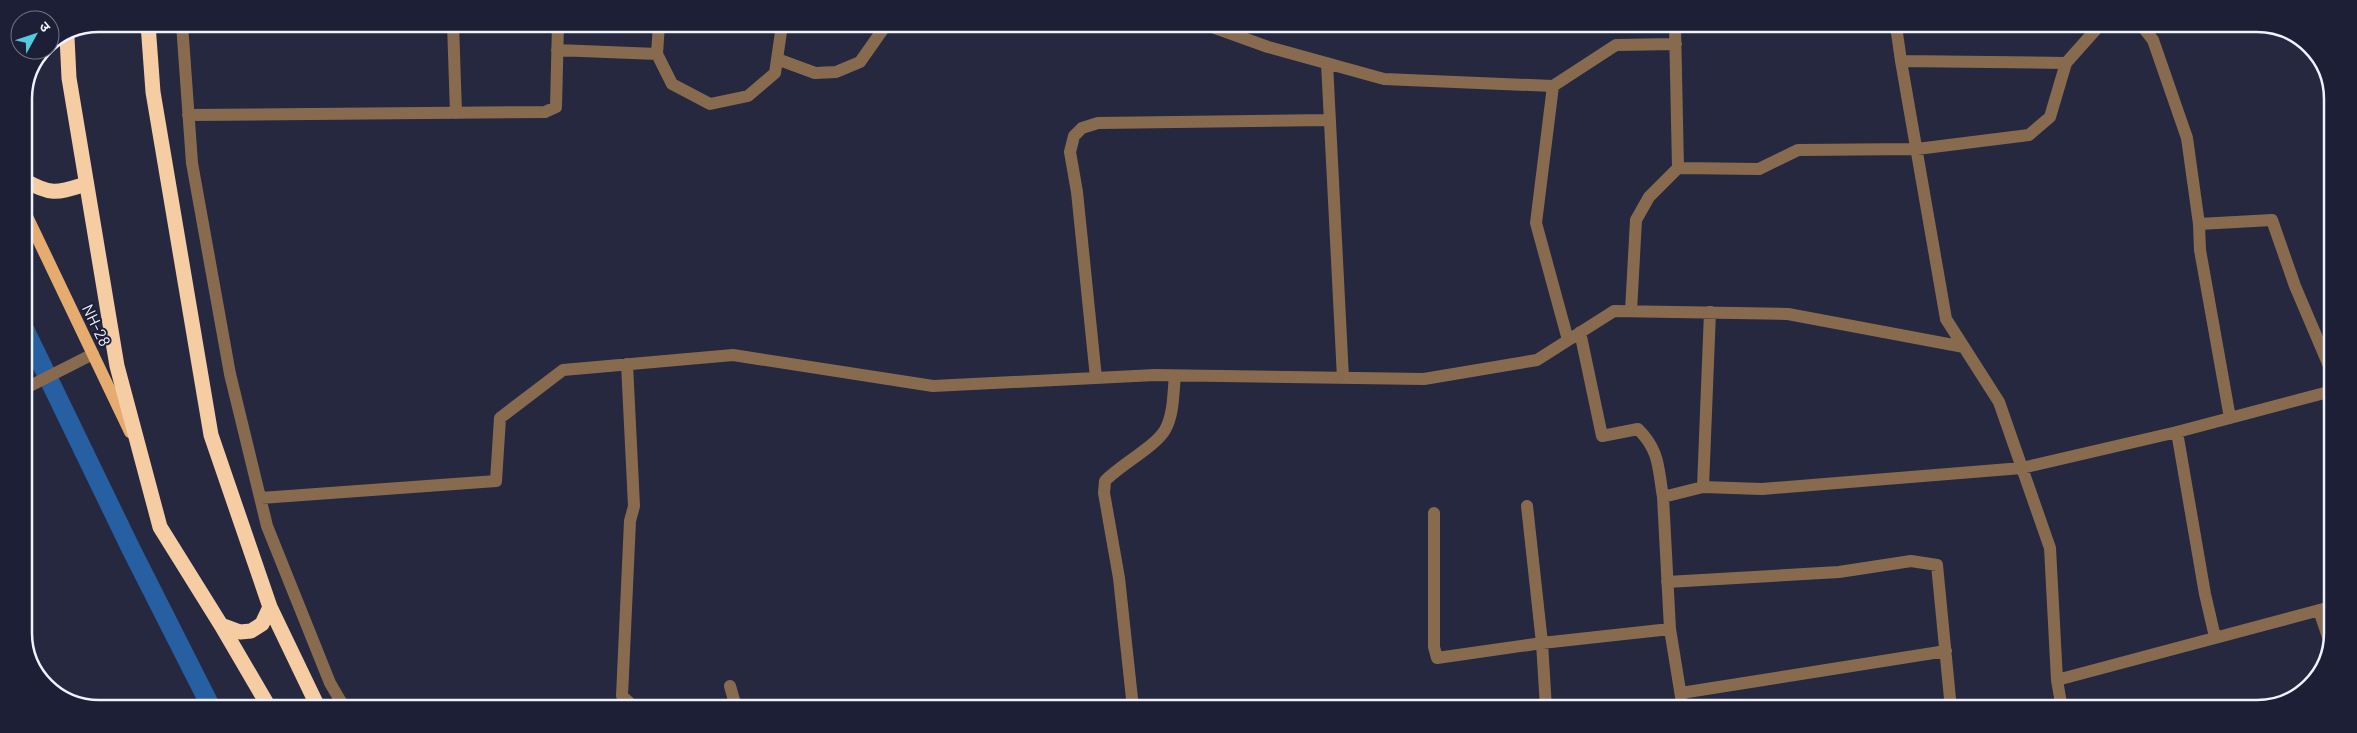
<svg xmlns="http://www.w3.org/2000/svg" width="2357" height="733" font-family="Barlow,'Noto Sans Devanagari',sans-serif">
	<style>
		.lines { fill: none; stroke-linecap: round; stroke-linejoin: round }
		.canal { stroke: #2760a2; stroke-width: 19 }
		.minor { stroke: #886b4f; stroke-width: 12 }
		.major { stroke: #e6ab6f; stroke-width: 12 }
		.highway { stroke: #f6cca2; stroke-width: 15 }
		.labels { text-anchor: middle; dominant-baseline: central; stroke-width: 4; stroke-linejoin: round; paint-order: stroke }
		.street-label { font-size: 16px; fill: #f0f2ff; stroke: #1c1f35 }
		.rim { fill: none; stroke: #f0f2ff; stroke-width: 2.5 }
	</style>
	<rect width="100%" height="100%" fill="#25283f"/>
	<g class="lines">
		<!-- canal -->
		<path class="canal" d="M 24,328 L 131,549 L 211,707"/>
		<!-- minor -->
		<path class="minor" d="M 182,24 L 192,163 L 230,374 L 267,526 L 330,683 L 344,707
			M 453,24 L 456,113
			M 659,24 L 657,54 L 672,84 L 710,104 L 748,96 L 775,73 L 782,25
			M 1207,25 L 1268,47 L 1384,79 L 1553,86 L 1616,45 L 1676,44
			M 1896,26 L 1901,61 L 2066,63 L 2099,26
			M 2142,26 L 2153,40 L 2187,138 L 2199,224 L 2200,250 L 2230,418
			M 557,50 L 657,54
			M 777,59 L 815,73 L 836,72 L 860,62 L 886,25
			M 1901,61 L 1946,319 L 1999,402 L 2050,548 L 2057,680
			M 1327,63 L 1343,378
			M 1553,86 L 1536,223 L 1568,340
			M 188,115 L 545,112 L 556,107 L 558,24
			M 1678,168 L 1759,169 L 1798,150 L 1917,149 L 2029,135 L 2050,117 L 2066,63
			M 2199,224 L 2272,220 L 2295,286 L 2332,373
			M 1631,311 L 1636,220 L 1649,197 L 1678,168 L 1675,26
			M 1580,332 L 1602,436 L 1638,429 C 1660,451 1658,468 1663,497
			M 627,364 L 634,506 L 630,521 L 622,696 L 634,707
			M 1096,378 L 1077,192 L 1070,152 L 1074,136 L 1082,128 L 1098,123 L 1330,120
			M 24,389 L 93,354
			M 2177,432 L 2205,594 L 2215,637
			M 1703,487 L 1710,312
			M 261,498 L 496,481 L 500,418 L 563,370 L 733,355 L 933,386 L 1155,375 L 1424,379 L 1537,360 L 1614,311 L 1788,314 L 1964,347
			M 1527,506 L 1542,643 L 1546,708
			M 1434,513 L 1434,647 L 1437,658 L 1542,643 L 1670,629
			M 1667,582 L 1839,572 L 1911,561 L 1937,565 L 1951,709
			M 2319,610 L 2331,646
			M 730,686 L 736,707
			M 1681,693 L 1946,651
			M 1133,708 L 1119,578 L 1104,493 L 1105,481 C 1120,465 1155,447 1165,430 C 1174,414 1173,393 1175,376
			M 1683,709 L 1670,629 L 1663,497 L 1703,487 L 1762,489 L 2022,468 L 2177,432 L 2332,391
			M 2062,709 L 2057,680 L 2331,607"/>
		<!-- major -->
		<path class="major" d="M 24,210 L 130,432"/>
		<!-- highway -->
		<path class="highway" d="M 148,24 L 153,92 L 211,435 L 270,607 L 318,707
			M 67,37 L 69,78 L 117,366 L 160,527 L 221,625 L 240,632 L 251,631 L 262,624 L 270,607
			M 24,180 C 52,196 57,193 86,184
			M 221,625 L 269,707"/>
	</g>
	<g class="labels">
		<!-- street labels -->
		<g class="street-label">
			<text transform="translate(97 325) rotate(64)">NH-28</text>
		</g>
	</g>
	<!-- crop -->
	<path d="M0 0H2357V733H0ZM99 32H2257A67 67 0 0 1 2324 99V633A67 67 0 0 1 2257 700H99A67 67 0 0 1 32 633V99A67 67 0 0 1 99 32Z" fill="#1c1f35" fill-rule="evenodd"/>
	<path class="rim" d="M99 32H2257A67 67 0 0 1 2324 99V633A67 67 0 0 1 2257 700H99A67 67 0 0 1 32 633V99A67 67 0 0 1 99 32Z"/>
	<!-- north arrow -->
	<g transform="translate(35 35) rotate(50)"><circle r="24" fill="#1c1f35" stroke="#717386"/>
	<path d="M0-4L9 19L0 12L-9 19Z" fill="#55cadf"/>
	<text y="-8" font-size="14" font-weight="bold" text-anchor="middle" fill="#f0f2ff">उ</text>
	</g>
</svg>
